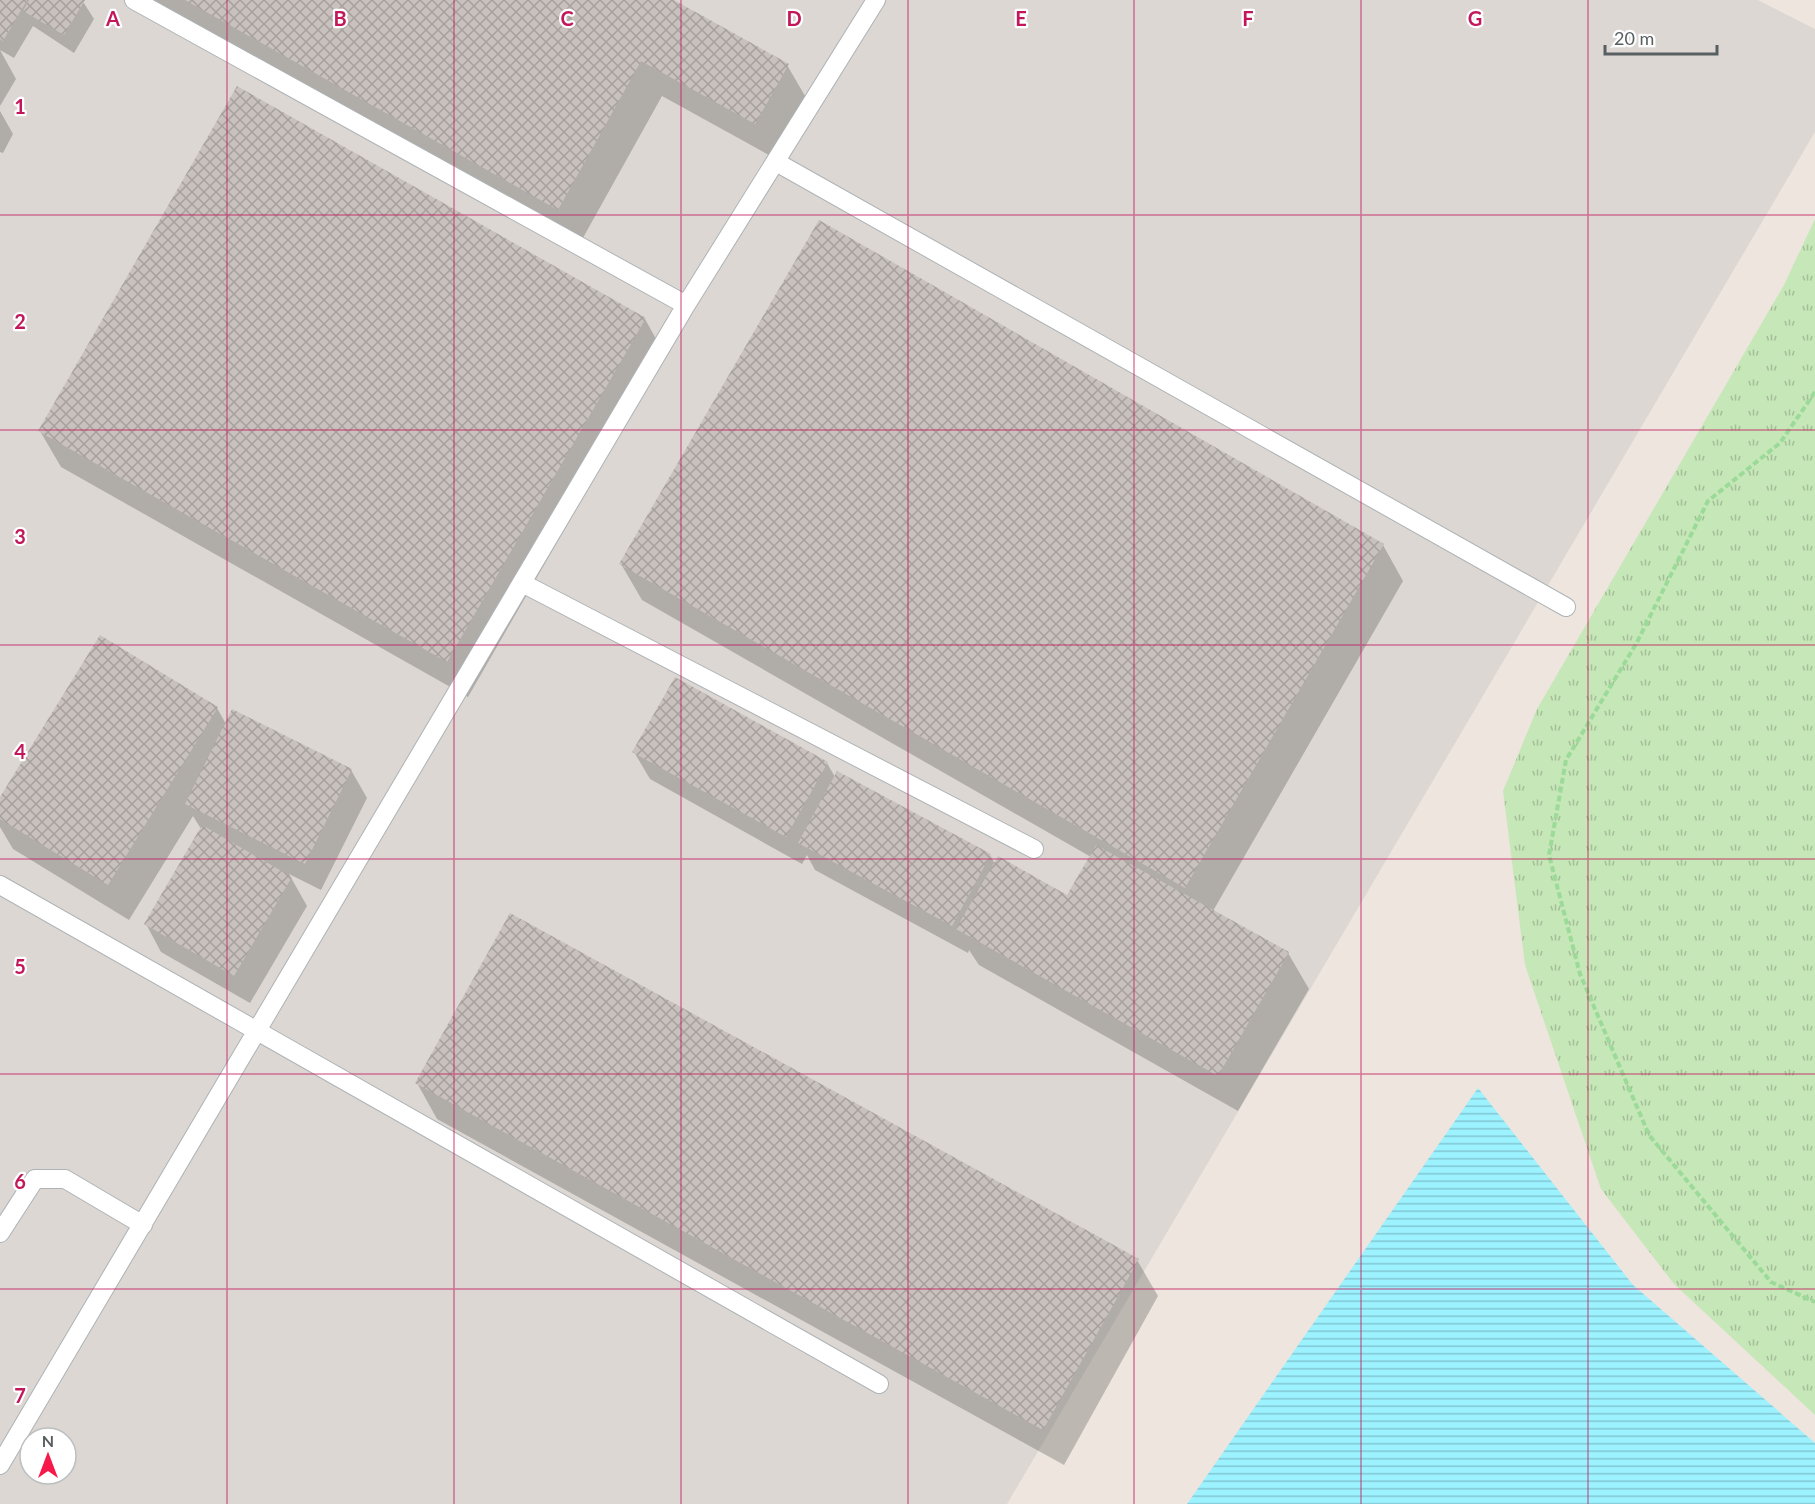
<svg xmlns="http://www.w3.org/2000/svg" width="1815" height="1504" font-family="Lato,sans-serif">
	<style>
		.industrial { fill: #dcd7d3; fill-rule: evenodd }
		.grass { fill: url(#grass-tufts) }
		.water { fill: url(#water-rules) }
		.shadow { fill: #0003 }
		.building { fill: url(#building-cross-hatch) }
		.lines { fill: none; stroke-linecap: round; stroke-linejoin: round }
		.service-casing { stroke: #adb3b6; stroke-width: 20 }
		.path { stroke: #9cda99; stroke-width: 4; stroke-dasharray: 6 3; stroke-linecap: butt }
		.service { stroke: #fff; stroke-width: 18 }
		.grid { fill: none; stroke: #c2185b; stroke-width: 1.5; stroke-opacity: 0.55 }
		.grid-label { font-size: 20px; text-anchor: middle; font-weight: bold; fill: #c2185b; stroke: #fff; stroke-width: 4.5; stroke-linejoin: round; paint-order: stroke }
	</style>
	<defs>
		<pattern id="grass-tufts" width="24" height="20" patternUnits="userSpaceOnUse" patternTransform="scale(1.5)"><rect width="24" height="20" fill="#c6e7b7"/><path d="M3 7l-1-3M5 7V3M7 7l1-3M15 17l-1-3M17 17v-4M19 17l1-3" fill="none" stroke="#a4be98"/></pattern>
		<pattern id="water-rules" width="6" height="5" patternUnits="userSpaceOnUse" patternTransform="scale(1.5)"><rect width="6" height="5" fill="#9cf2ff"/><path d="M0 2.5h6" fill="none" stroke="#82c7d2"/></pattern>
		<pattern id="building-cross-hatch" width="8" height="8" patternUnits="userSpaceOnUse" patternTransform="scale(1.5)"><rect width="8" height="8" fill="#c9c1bd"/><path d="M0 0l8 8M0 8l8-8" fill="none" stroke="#a6a09d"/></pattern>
	</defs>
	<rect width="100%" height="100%" fill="#ede5de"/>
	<!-- industrial -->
	<path class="industrial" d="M 0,0 L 1758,0 L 1815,29 L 1815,132 L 1007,1504 L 0,1504 ZM 30,1438 L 66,1438 L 66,1474 L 30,1474 Z"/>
	<!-- grass -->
	<path class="grass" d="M 1815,219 L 1815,1415 L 1674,1284 L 1601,1189 L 1525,965 L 1503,791 L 1537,709 L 1784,285 Z"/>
	<!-- water -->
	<path class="water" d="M 1478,1088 L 1633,1285 L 1815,1443 L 1815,1504 L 1187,1504 Z"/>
	<!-- shadow -->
	<path class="shadow" d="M 0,0 L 82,0 L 94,19 L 74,53 L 33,26 L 14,58 L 0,50 Z
		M 149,0 L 671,0 L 787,65 L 808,101 L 776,159 L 662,96 L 579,245 Z
		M 0,50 L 16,79 L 0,106 Z
		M 0,111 L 13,134 L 3,153 L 0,152 Z
		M 645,319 L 665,355 L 468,697 L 61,467 L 40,431 Z
		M 1383,545 L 1403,581 L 1213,911 L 1288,953 L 1309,989 L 1238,1111 L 979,965 L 969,950 L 968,953 L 815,870 L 807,855 L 802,864 L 650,779 L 634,752 L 827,763 L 835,777 L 990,855 L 995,864 L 1068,897 L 1091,857 L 642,600 L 621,564 Z
		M 217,708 L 226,724 L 351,770 L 367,798 L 321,890 L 289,874 L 307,906 L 250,1003 L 161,952 L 146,924 L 201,829 L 193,816 L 129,920 L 13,849 L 0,827 L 0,800 Z
		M 417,1083 L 1137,1260 L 1158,1296 L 1064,1465 L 437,1119 Z"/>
	<!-- building -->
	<path class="building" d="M 0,0 L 27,0 L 3,41 L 0,39 Z
		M 29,0 L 85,0 L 64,35 L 23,11 Z
		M 185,0 L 674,0 L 789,64 L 755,124 L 641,61 L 558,210 Z
		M 237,86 L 646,318 L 447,662 L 38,431 Z
		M 819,220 L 1384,544 L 1185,888 L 619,564 Z
		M 100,635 L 218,707 L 108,885 L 0,819 L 0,797 Z
		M 675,677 L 828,762 L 786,837 L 632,752 Z
		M 232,709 L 352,769 L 305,864 L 185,804 Z
		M 837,771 L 991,854 L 952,926 L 798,843 Z
		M 202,825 L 292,877 L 234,976 L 144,924 Z
		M 1096,845 L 1289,952 L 1218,1076 L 956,929 L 998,856 L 1067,895 Z
		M 510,913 L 1139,1259 L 1043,1430 L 415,1083 Z"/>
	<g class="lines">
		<!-- service casing -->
		<g class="service-casing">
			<path id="service" d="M 134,0 L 686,305
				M 776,162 L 1566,607
				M 522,583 L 1034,849
				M 0,885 L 879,1384
				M 0,1233 L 35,1179 L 65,1179 L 143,1225
				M 0,1465 L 686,305 L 876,0"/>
		</g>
		<!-- path -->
		<path class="path" d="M 1815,392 L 1780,443 L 1708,501 L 1636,644 L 1566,760 L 1549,855 L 1580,974 L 1649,1135 L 1771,1282 L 1815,1302"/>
		<!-- service -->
		<use href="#service" class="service"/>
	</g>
	<!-- grid -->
	<path class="grid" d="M 227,0 L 227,1504M 454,0 L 454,1504M 681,0 L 681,1504M 908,0 L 908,1504M 1134,0 L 1134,1504M 1361,0 L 1361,1504M 1588,0 L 1588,1504M 0,215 L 1815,215M 0,430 L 1815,430M 0,645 L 1815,645M 0,859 L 1815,859M 0,1074 L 1815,1074M 0,1289 L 1815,1289"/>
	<g class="grid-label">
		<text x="113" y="26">A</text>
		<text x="340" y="26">B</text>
		<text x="567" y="26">C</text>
		<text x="794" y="26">D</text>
		<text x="1021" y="26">E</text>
		<text x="1248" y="26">F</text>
		<text x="1475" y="26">G</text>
		<text x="20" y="114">1</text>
		<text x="20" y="329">2</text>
		<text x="20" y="544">3</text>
		<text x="20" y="759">4</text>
		<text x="20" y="974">5</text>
		<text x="20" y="1189">6</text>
		<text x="20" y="1403">7</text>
	</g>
	<!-- north arrow -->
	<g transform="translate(48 1456)"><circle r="28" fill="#ffffff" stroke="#bcbfc0" stroke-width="1.5"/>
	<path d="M0-4.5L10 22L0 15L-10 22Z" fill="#f8194b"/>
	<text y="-9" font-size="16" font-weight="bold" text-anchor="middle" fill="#575f61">N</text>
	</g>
	<!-- scale -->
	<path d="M1605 45v9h112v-9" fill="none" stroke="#575f61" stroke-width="3"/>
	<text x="1614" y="45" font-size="18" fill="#575f61" stroke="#ffffff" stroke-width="4.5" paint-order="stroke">20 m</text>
</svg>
